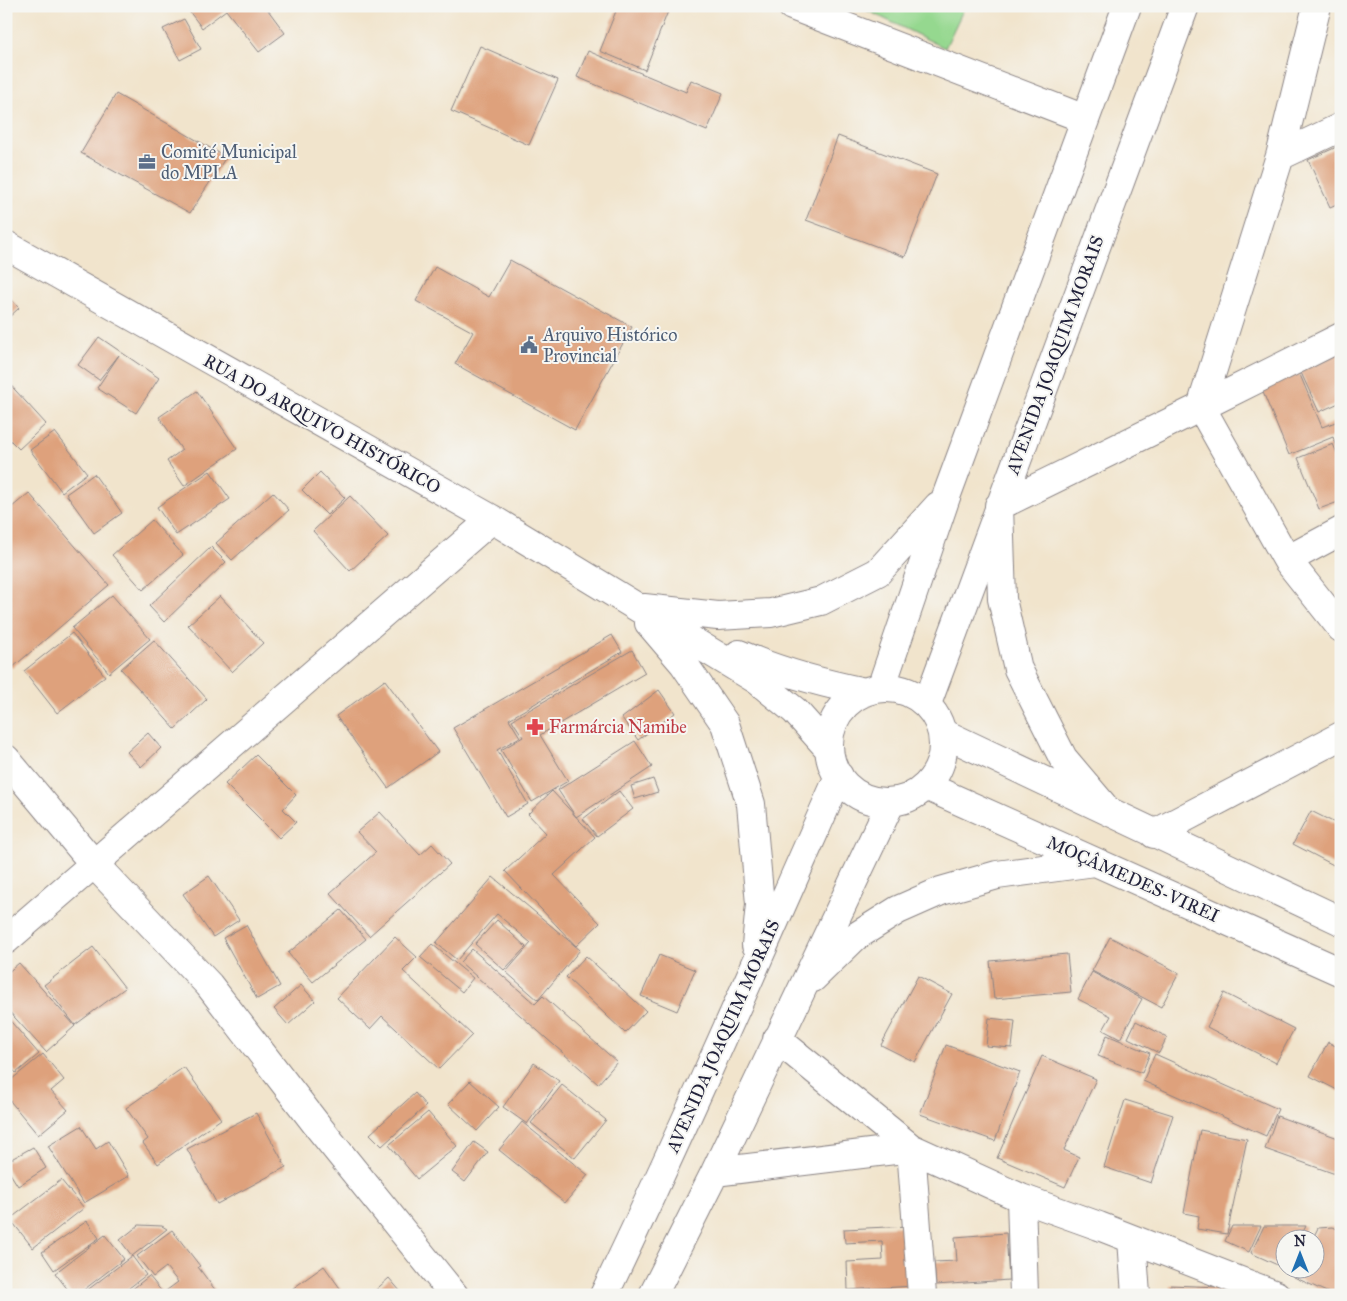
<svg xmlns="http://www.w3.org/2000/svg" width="1347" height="1301" font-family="'IM FELL Great Primer',serif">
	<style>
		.green { fill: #95d88f; stroke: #5c7d65 }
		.building { fill: #dea17b }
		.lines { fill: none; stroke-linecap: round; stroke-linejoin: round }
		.minor-casing { stroke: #8a8384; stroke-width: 30 }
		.minor { stroke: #fff; stroke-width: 28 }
		.labels { text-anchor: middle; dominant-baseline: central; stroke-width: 4; stroke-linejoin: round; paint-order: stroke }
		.service-label { font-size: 18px; fill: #4e5e75; stroke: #f6f6f2; text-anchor: start }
		.street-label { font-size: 18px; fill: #22223b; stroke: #f6f6f2 }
		.health-label { font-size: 18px; fill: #be3a42; stroke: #f6f6f2; text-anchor: start }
	</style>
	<rect width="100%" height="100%" fill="#f6f6f2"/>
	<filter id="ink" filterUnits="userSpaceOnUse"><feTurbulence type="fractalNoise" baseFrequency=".02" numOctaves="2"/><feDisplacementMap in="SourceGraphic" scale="10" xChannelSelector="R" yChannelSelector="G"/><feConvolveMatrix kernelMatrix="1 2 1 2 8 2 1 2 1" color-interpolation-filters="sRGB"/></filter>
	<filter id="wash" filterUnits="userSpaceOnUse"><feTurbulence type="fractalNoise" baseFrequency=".0096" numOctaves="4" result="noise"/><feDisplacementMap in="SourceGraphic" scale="20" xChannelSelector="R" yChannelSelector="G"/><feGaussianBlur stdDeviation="1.12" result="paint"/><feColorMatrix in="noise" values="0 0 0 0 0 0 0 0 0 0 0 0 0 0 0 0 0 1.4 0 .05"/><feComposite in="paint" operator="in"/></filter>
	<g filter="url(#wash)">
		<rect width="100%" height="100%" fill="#f1e4cc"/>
		<!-- green -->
		<path class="green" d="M 858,6 L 965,6 L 945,48 Z"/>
		<g id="blocks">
			<!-- building -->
			<path class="building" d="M 185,6 L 265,6 L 285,33 L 259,52 L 226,10 L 202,28 Z
				M 618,6 L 670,6 L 645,70 L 600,51 Z
				M 184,19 L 201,49 L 180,60 L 163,29 Z
				M 480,46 L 558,80 L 529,145 L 451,111 Z
				M 588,51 L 686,92 L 691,80 L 723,93 L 707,131 L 577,77 Z
				M 116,94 L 226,157 L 190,213 L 81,153 Z
				M 838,136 L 937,174 L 905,257 L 806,220 Z
				M 1341,145 L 1341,202 L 1330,207 L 1308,160 Z
				M 510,260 L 632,327 L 575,430 L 455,364 L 473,332 L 416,301 L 435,267 L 489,297 Z
				M 6,294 L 19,308 L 6,320 Z
				M 99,337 L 159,378 L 136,413 L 97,388 L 119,355 L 99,380 L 78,365 Z
				M 1341,347 L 1341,402 L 1319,412 L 1298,366 Z
				M 1298,370 L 1322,427 L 1341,420 L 1341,456 L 1333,437 L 1289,455 L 1260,385 Z
				M 6,380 L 46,424 L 19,449 L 6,436 Z
				M 197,391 L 237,449 L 184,486 L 167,461 L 182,450 L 159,417 Z
				M 55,432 L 87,473 L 62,492 L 30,450 Z
				M 1333,444 L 1341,462 L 1341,501 L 1319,509 L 1298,458 Z
				M 210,471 L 230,499 L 176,535 L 157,507 Z
				M 320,472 L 345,498 L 327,515 L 302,490 Z
				M 94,474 L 122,513 L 94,533 L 66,494 Z
				M 273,492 L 289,510 L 232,560 L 216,543 Z
				M 29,493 L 109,585 L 12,668 L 6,661 L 6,512 Z
				M 350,496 L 388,536 L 350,571 L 313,531 Z
				M 152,520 L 183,555 L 143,590 L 112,555 Z
				M 211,547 L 226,562 L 164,622 L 149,606 Z
				M 112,595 L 150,639 L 109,673 L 72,628 Z
				M 220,596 L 263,643 L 232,672 L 188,625 Z
				M 72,633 L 105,676 L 57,713 L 24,671 Z
				M 612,635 L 622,652 L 509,719 L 520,737 L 497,750 L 528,804 L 506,817 L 453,728 Z
				M 154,640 L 207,699 L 175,729 L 121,669 Z
				M 632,650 L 645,673 L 540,735 L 568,781 L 532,802 L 501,750 L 523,737 L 512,720 Z
				M 385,680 L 438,752 L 388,788 L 336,716 Z
				M 659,690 L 675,713 L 638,740 L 622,718 Z
				M 148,733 L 161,748 L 141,767 L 127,752 Z
				M 635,741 L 652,767 L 576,817 L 558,790 Z
				M 256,755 L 296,795 L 283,809 L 296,822 L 279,838 L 225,784 Z
				M 653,779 L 658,792 L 635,799 L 631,786 Z
				M 552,791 L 595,837 L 554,875 L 600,923 L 576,946 L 505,871 L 546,833 L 528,814 Z
				M 619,791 L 633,809 L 597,836 L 583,819 Z
				M 1311,811 L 1341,826 L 1341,869 L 1293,844 Z
				M 380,812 L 420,855 L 432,844 L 450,864 L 369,936 L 330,893 L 376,852 L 357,832 Z
				M 209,876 L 239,920 L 213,937 L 183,894 Z
				M 493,877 L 580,950 L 538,1000 L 506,972 L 531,943 L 497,914 L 457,960 L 436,943 Z
				M 341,910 L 366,939 L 313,982 L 288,953 Z
				M 497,920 L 526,947 L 504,970 L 475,944 Z
				M 246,925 L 280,986 L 257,999 L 223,938 Z
				M 395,937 L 417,957 L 403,971 L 472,1035 L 439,1069 L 382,1016 L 370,1029 L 337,998 Z
				M 1110,937 L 1179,973 L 1161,1007 L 1092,971 Z
				M 432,944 L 473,978 L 462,992 L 420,957 Z
				M 93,947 L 125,988 L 75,1025 L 44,985 Z
				M 472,949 L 535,1004 L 543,996 L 617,1062 L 598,1084 L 460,962 Z
				M 1067,954 L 1071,992 L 994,999 L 990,961 Z
				M 659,955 L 695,970 L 677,1011 L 641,996 Z
				M 586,956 L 646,1011 L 625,1033 L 566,977 Z
				M 19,963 L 75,1026 L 46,1052 L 6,1008 L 6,974 Z
				M 1092,972 L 1142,999 L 1120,1039 L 1103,1030 L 1111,1016 L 1078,999 Z
				M 918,976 L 952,994 L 915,1062 L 881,1045 Z
				M 301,985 L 315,1001 L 288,1025 L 274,1009 Z
				M 1224,993 L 1294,1029 L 1276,1063 L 1207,1027 Z
				M 6,1016 L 39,1054 L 16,1073 L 6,1062 Z
				M 989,1018 L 1015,1021 L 1012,1048 L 986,1046 Z
				M 1136,1021 L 1167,1037 L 1159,1053 L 1128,1038 Z
				M 1107,1035 L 1150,1053 L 1142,1073 L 1098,1056 Z
				M 1328,1042 L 1341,1049 L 1341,1092 L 1310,1076 Z
				M 946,1045 L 1020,1072 L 995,1141 L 920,1114 Z
				M 43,1054 L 64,1080 L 51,1091 L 68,1110 L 38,1135 L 6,1096 L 6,1084 Z
				M 1155,1054 L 1278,1109 L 1266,1136 L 1143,1081 Z
				M 1042,1056 L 1096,1079 L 1064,1150 L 1079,1157 L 1065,1187 L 997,1158 Z
				M 534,1063 L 559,1081 L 527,1124 L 503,1107 Z
				M 6,1066 L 13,1075 L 6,1080 Z
				M 184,1067 L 221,1119 L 158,1164 L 143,1143 L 148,1139 L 126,1108 Z
				M 470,1081 L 499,1107 L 477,1131 L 448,1104 Z
				M 562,1085 L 606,1120 L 575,1158 L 531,1123 Z
				M 415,1093 L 426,1106 L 382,1146 L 370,1134 Z
				M 1125,1100 L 1173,1115 L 1151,1183 L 1104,1167 Z
				M 428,1112 L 457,1146 L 417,1179 L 389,1145 Z
				M 256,1113 L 286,1167 L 217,1204 L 187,1149 Z
				M 1277,1116 L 1341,1139 L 1341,1176 L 1265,1149 Z
				M 522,1122 L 588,1175 L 565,1203 L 499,1150 Z
				M 81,1126 L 96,1149 L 108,1141 L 129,1176 L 84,1203 L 48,1146 Z
				M 1200,1130 L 1247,1139 L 1227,1234 L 1197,1229 L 1199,1216 L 1184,1213 Z
				M 474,1142 L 488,1152 L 465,1182 L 452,1172 Z
				M 33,1147 L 46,1168 L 18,1186 L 6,1167 L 6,1162 Z
				M 61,1180 L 84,1208 L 33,1248 L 10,1219 Z
				M 87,1221 L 99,1238 L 54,1270 L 42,1252 Z
				M 139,1225 L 162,1226 L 167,1229 L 132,1256 L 146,1275 L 120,1295 L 81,1295 L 132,1256 L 120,1240 Z
				M 910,1226 L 913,1286 L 848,1290 L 847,1262 L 883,1260 L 882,1241 L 845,1243 L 844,1229 Z
				M 1232,1226 L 1261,1226 L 1249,1252 L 1225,1241 Z
				M 1264,1226 L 1306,1226 L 1300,1238 L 1284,1238 L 1284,1268 L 1251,1253 Z
				M 1333,1227 L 1341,1231 L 1341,1295 L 1333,1295 L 1294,1277 L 1298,1268 L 1314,1268 L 1314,1238 L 1313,1238 L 1318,1228 Z
				M 172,1230 L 200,1266 L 198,1267 L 219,1295 L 125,1295 L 149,1276 L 163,1293 L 178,1282 L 166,1267 L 153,1277 L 137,1256 Z
				M 1006,1233 L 1009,1280 L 936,1285 L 934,1262 L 957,1261 L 955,1237 Z
				M 105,1235 L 124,1259 L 77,1295 L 72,1295 L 55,1273 Z
				M 324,1266 L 345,1295 L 296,1295 L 292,1289 Z
				M 389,1278 L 401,1292 L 399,1295 L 370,1295 Z
				M 1170,1285 L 1221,1287 L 1222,1295 L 1170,1295 Z"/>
		</g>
	</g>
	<g filter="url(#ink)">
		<use href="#blocks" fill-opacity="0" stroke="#8a8384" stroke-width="1"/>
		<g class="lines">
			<!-- minor casing -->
			<g class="minor-casing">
				<path id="minor" d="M 792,6 L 1085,119
					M 1317,6 L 1280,156 L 1201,407 L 1287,560 L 1341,628
					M 1280,156 L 1341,127
					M 6,245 L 492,519 L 757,680 L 795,711 L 829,749
					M 1287,560 L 1341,531
					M 644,608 L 718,616 L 771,613 L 821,601 L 878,572 L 938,506
					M 649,623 L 684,664 L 725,724 L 751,804 L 760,904 L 756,945
					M 739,654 C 780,672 821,683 865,692
					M 881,688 L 946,497 L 1127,6
					M829 745a57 57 0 1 1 114 0a57 57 0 1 1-114 0Z
					M 927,704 L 1185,6
					M 943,733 L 1341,921
					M 6,759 L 94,864 L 209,985 L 320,1129 L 454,1295
					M 926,786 L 1341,972
					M 1107,810 L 1063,758 L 1018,669 L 1002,599 L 999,506 L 1201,407 L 1341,337
					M 1154,834 L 1341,736
					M 6,940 L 492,519
					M 813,978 L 855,937 L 898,910 L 941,891 L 997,875 L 1095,862
					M 777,1039 L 911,1148 L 1021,1198 L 1099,1226 L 1276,1295
					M 911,1148 L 922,1295
					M 715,1172 L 911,1148
					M 1021,1198 L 1024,1295
					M 1132,1239 L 1136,1295
					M 604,1295 C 686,1124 762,950 839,776
					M 653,1295 L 715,1172 L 891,802"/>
			</g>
			<!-- minor -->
			<use href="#minor" class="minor"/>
		</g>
	</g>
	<!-- icons -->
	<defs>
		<g id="office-bare" transform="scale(1.35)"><path d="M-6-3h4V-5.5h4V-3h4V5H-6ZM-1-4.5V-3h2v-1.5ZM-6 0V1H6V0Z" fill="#5c6f8a" stroke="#f6f6f2" stroke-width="2.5" paint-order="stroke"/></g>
		<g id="civic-bare" transform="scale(1.35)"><path d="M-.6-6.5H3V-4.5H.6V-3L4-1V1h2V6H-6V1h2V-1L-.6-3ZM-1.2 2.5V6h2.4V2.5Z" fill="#5c6f8a" stroke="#f6f6f2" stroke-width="2.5" paint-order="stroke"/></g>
		<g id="pharmacy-bare" transform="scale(1.35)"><path d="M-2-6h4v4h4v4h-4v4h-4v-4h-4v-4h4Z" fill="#e0444e" stroke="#f6f6f2" stroke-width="2.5" paint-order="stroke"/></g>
	</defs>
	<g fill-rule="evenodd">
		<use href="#office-bare" x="147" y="162"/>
		<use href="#civic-bare" x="529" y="345"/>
		<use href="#pharmacy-bare" x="535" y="727"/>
	</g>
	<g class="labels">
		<!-- service labels -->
		<g class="service-label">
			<text x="161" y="152">Comité Municipal<tspan x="161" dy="21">do MPLA</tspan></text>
			<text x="543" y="335">Arquivo Histórico<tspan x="543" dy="21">Provincial</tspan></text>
		</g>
		<!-- street labels -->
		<g class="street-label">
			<text transform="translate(1055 355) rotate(-70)">AVENIDA JOAQUIM MORAIS</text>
			<text transform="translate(322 424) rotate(29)">RUA DO ARQUIVO HISTÓRICO</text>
			<text transform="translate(1133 879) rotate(24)">MOÇÂMEDES-VIREI</text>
			<text transform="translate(723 1036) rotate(-66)">AVENIDA JOAQUIM MORAIS</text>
		</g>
		<!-- health labels -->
		<g class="health-label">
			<text x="549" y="727">Farmárcia Namibe</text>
		</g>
	</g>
	<!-- margin -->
	<rect width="1347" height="1301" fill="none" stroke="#f6f6f2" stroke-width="25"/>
	<!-- north arrow -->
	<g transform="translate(1300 1254)"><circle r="24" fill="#f6f6f2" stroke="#a1a1a9"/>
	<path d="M0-4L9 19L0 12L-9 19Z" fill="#1f6fb2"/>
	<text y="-8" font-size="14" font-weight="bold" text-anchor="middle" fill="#22223b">N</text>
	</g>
</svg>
